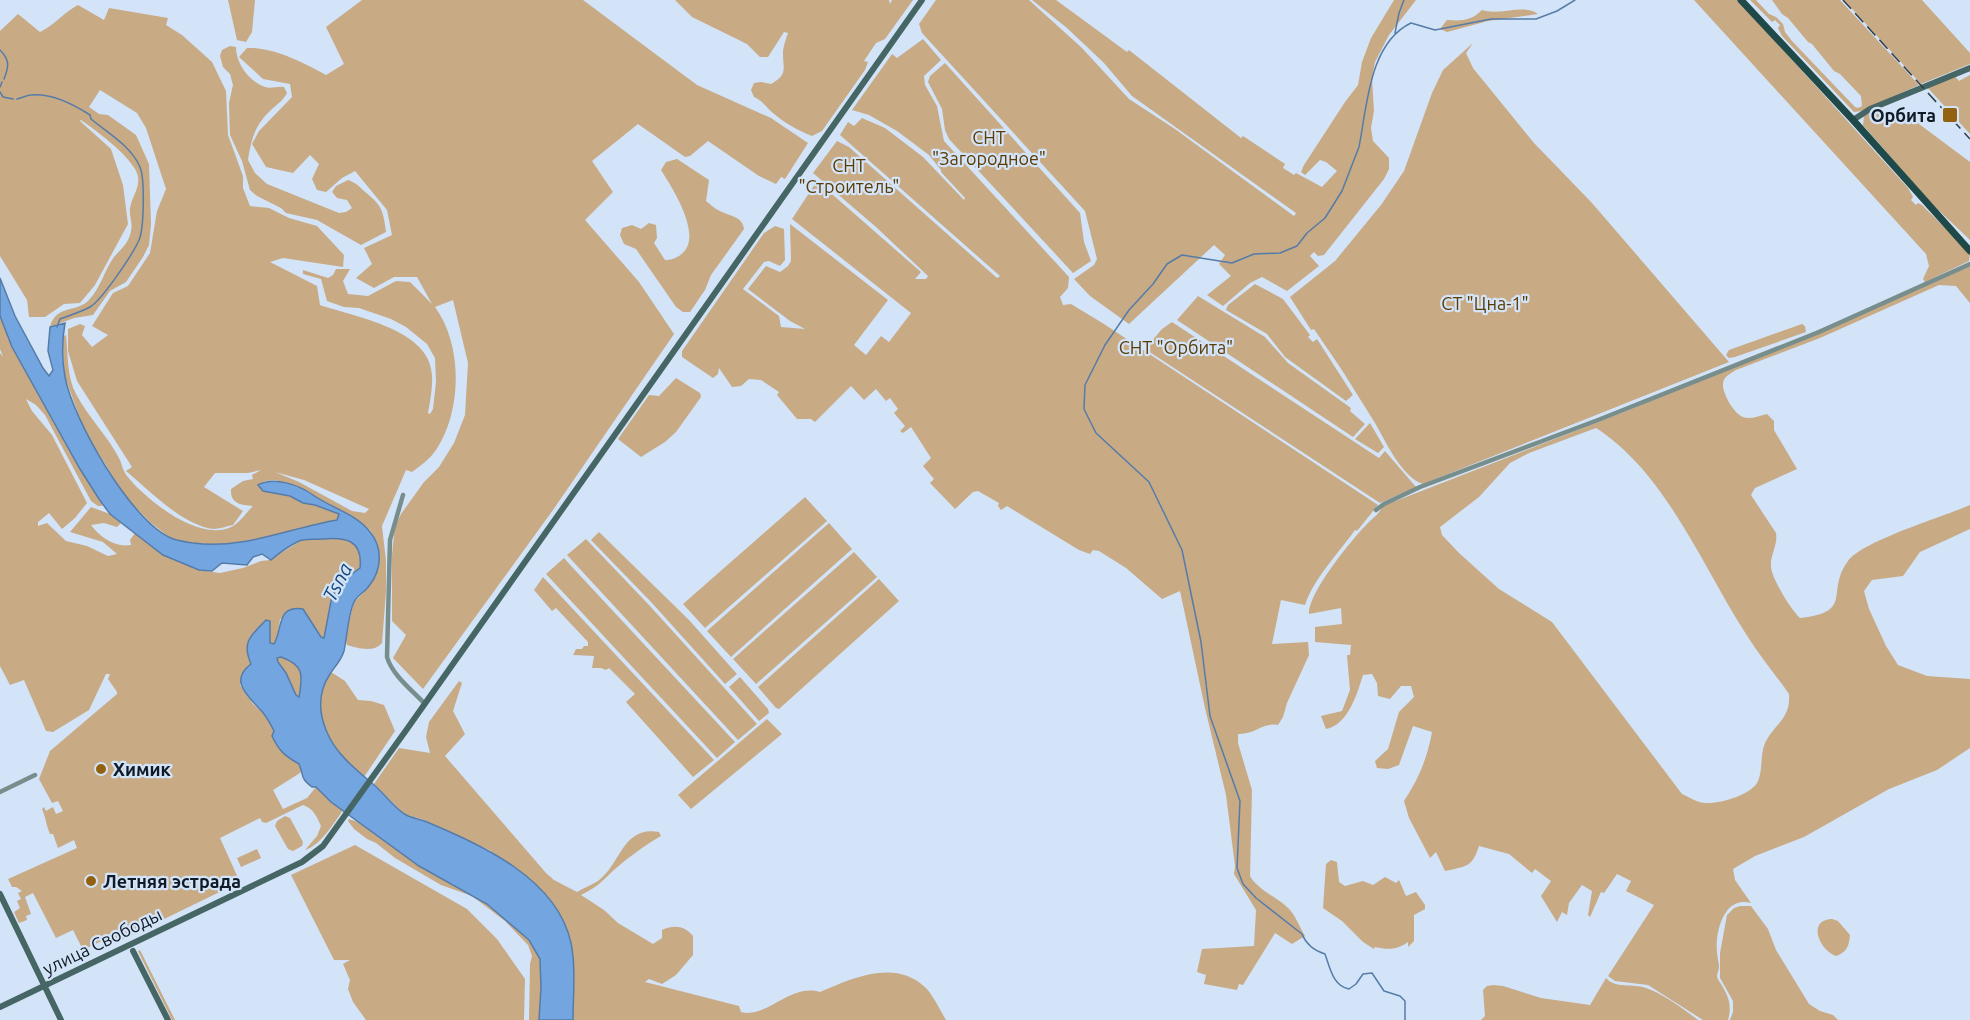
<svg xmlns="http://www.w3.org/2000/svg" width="1970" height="1020" font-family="Ubuntu,sans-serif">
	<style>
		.green { fill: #c8aa85; fill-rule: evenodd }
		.water { fill: #73a6e0; stroke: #557ca8; stroke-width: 1.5; fill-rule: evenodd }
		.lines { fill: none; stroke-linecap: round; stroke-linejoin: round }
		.stream { stroke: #557ca8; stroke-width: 1.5 }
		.street { stroke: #788e8d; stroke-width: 4.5 }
		.secondary { stroke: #466665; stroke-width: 6 }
		.primary { stroke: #204a49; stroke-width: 7 }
		.rail { stroke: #2f3a47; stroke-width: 1.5; stroke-dasharray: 12 6; stroke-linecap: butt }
		.poi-dot { fill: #936211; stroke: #d3e4f8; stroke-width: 2 }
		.labels { text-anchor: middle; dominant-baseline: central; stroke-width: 4.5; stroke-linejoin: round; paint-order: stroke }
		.poi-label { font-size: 18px; font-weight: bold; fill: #101a26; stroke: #d3e4f8; text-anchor: start }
		.park-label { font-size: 18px; fill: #5b3b03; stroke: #d3e4f8 }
		.street-label { font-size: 18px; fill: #101a26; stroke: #d3e4f8 }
		.water-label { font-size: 20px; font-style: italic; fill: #14487d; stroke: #d3e4f8 }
	</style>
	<rect width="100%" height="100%" fill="#d3e4f8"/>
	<!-- green -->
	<path class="green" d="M 228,0 L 255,0 L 252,32 L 246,42 L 237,40 Z
		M 362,0 L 583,0 L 697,85 L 771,118 L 808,143 L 785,179 L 781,177 L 776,184 L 759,176 L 708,141 L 690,156 L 685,157 L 638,124 L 592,161 L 613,192 L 585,220 L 639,282 L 674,334 L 553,510 L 423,689 L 393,658 L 406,635 L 392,621 L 392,555 L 395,526 L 401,514 L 424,482 L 439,467 L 454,443 L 465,415 L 468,363 L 453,300 L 435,307 C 463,345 462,411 436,450 C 430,459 420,466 412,472 L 406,470 L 382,526 L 386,561 L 386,592 L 382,643 C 374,653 357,648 347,645 L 345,638 L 354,602 L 369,587 L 378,544 L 370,530 L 355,519 L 323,502 L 309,492 L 275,480 L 265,481 L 259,485 L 264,491 L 290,496 L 303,503 L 315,505 L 340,515 L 337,520 L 252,540 L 220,545 L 193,543 L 170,538 L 150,522 L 124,496 L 106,465 L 86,435 L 65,377 L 62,337 L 66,335 C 68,355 67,377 76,394 C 88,417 108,436 120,460 C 122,465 123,471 127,476 C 146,500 201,544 233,526 C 240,522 247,512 253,506 C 241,505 230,504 231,489 L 243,481 L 253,479 L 252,475 L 261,470 L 248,473 L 215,473 L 204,487 L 243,511 L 233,525 C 227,526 219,529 214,529 C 183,526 149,490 126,471 L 132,467 L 77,381 L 68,351 L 68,329 L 80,324 L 85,326 L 82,335 L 92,347 L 108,335 L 92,326 L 113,293 L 128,286 L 150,253 L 157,211 L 166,189 L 146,128 L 137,113 L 100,90 L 89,107 L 99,114 L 108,115 L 136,135 L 149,164 L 151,224 L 149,245 L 143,257 L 126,282 L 110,291 L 93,315 L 74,318 L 50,327 C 56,304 77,313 89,300 C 101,287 104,271 114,257 C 121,249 129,243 131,231 C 133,223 129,216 130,208 C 132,195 144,184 135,169 C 124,151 99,133 81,120 L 80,121 L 111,149 L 123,185 L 128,224 L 95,285 L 80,303 L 64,304 L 45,317 L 29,317 L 27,300 L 0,256 L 0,31 L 18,14 L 40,32 C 55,25 64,12 78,5 L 104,20 L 109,8 L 168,18 L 166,25 L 182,35 L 212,62 L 226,91 L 228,135 L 243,176 L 243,188 L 250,206 L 269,208 L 289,218 L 317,226 L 344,255 L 343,267 L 283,258 L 270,262 L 317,286 L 320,305 C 355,317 430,329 432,375 C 433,387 430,401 428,413 L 430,414 L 433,409 L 436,382 L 435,358 L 427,344 L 406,327 L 391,319 L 359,308 L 344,307 L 327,301 L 321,279 L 303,274 L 303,270 L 328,278 L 333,275 L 336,269 L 350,269 L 343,281 L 348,294 L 368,296 L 396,281 L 410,282 L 432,304 L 417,277 L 394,277 L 374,288 L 356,278 L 372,264 L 364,248 L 392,235 L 387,210 L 355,171 L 342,178 L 326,192 L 317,190 L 312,179 L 319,164 L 310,155 L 293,173 L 266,167 L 252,144 L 259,131 L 292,97 L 290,84 L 263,79 L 239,57 L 247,48 C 273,47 304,63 326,75 L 344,64 L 326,27 ZM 275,472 L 304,480 L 369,509 L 365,513 L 352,511 L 299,482 Z
		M 675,0 L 889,0 L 890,4 L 892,0 L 913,0 L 885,39 L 876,43 L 864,61 L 868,62 L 865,70 L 822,131 L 812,136 C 799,131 783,122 773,113 C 766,107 763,101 754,97 L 751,90 L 754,83 L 761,82 L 771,84 C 788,74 783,70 783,53 C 783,47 786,39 788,33 L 784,32 L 768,57 L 760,57 L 747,44 L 692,17 Z
		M 936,0 L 1029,0 L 1082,48 L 1129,99 L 1175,129 L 1294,216 L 1296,213 L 1132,96 L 1104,63 L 1067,28 L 1032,0 L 1056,0 L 1127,52 L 1129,50 L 1241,138 L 1243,136 L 1285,164 L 1283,168 L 1294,175 L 1296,173 L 1322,187 L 1337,171 L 1326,162 L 1320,160 L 1305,175 L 1301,172 L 1304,165 L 1345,102 L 1358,85 L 1362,62 L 1371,38 L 1394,0 L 1416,0 L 1389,35 L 1375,62 L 1372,79 L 1374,111 L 1371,128 L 1373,141 L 1389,158 L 1389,169 L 1384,179 L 1324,255 L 1318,256 L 1314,252 L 1310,256 L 1319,266 L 1287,291 L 1262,277 L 1250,283 L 1223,306 L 1207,295 L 1231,276 L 1219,264 L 1225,255 L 1214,245 L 1129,324 L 1090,296 L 1074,279 L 1094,265 L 1097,259 L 1085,211 L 922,33 L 919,24 Z
		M 1694,0 L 1738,0 L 1908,188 L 1913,197 L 1911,200 L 1916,205 L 1918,203 L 1922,205 L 1970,253 L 1969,261 L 1925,282 L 1923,279 L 1929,266 L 1926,254 Z
		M 1750,0 L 1756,0 L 1769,14 L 1776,17 L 1783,24 L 1785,32 L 1792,41 L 1855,107 L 1858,108 L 1862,106 L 1861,96 L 1840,74 L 1834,71 L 1812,44 L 1808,42 L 1788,18 L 1782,14 L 1772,0 L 1840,0 L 1919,85 L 1861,111 L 1854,112 L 1782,36 L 1778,28 L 1780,25 L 1775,20 L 1772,22 Z
		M 1844,0 L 1922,0 L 1970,53 L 1970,64 L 1921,84 Z
		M 1482,10 C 1499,16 1524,3 1538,14 L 1488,21 L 1447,32 L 1440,29 L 1447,20 C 1462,21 1471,21 1482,10 Z
		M 923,39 L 941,60 L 924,76 L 925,85 L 937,106 L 944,141 L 1069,277 L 1068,288 L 1060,297 L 1063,305 L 1071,304 L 1104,324 L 1378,505 L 1357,531 L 1355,530 C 1338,554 1314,578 1305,605 L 1281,600 L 1272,644 L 1308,642 L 1309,655 L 1287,703 L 1283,717 L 1278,725 C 1263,722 1255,735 1238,734 L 1238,743 L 1252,790 L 1250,876 C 1257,889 1275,896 1287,907 C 1295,914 1299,926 1305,936 L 1292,944 L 1275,933 L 1243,985 L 1239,984 L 1237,990 L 1204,984 L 1206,975 L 1197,972 L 1202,949 L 1254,946 L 1256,910 L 1234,874 L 1235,866 L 1226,795 L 1205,708 L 1180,591 L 1162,599 L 1126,568 L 1099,551 L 1093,550 L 1090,554 L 1079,550 L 1007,506 L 1001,510 L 998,506 L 999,503 L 978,491 L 973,492 L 955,509 L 930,483 L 934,479 L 923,466 L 931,458 L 911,427 L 903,433 L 900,431 L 905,426 L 894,413 L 898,409 L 890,398 L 886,401 L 876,389 L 864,400 L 851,386 L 815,422 L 811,419 L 797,419 L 777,395 L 779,392 L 761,380 L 749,379 L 741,386 L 732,387 L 719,368 L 718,374 L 713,378 L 682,357 L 682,351 L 764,233 L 775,226 L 784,229 L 785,260 L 780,266 L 769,261 L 764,262 L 743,289 L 779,316 L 781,327 L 805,329 L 790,321 L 748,289 L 766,266 L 780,272 L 788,266 L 791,261 L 790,224 L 888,300 L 854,345 L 866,355 L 881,336 L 889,342 L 911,313 L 792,219 L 817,181 L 921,272 L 915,279 L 926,279 L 928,276 L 876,227 L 813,173 L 837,141 L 849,147 L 997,278 L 1000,276 L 840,135 L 848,122 L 854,126 L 862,118 L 885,128 L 923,157 L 964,200 L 965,198 L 941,172 L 941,170 L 929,155 L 897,131 L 869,115 L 852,110 L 892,54 L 897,58 Z
		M 1473,43 L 1466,53 L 1473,68 L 1534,143 L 1592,203 L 1729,362 L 1423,484 C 1402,478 1385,440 1375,423 C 1365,407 1355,391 1345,375 C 1335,359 1324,344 1314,329 L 1311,330 L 1290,297 L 1335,261 L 1381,205 L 1404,171 L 1432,93 L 1443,70 Z
		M 230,46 L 236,47 C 236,63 248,81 265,87 C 270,89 278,86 284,87 L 287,93 C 283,101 276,105 270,111 C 255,125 251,140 248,160 L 255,173 L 267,184 L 339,213 L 346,212 L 352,208 L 347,200 L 337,198 L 332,192 L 336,186 L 348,180 C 356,183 358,185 364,191 C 381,205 383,208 386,232 L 361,245 L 317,220 L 286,213 L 281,208 L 257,196 L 250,190 L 242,161 L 230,135 L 229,103 L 233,85 L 230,74 L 223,67 L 220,56 L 222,50 Z
		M 945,63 L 1080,213 L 1084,242 L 1091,261 L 1073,273 L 949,139 L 945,130 L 942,109 L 928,82 L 930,76 Z
		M 1954,75 L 1959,81 L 1970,75 L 1970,134 L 1927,87 Z
		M 1876,110 L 1889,120 L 1890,116 L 1896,111 L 1911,118 L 1970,162 L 1970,240 L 1931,203 L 1863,125 L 1864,116 Z
		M 677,159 L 709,180 L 706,201 C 710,204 714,208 718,210 C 728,216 743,216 744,229 L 711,275 L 705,290 L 690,312 L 683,312 L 676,307 L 636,249 L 624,244 L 620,235 L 622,228 L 632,225 L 641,229 L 649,223 L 656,225 L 657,238 L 654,243 L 665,260 C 671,260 673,259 679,256 C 706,240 673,189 661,170 L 666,162 Z
		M 1970,266 L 1970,303 L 1956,286 L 1939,285 L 1820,338 L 1736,370 C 1731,373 1723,377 1723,384 C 1722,393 1734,414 1743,417 C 1750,420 1759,416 1767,414 L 1774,421 L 1774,430 L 1797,469 L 1755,488 L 1751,495 L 1776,533 C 1778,545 1770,555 1771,567 C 1772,579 1791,610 1800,618 C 1855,612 1825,592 1848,561 C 1862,541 1943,517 1970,505 L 1970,529 L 1920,552 L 1903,576 L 1872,580 L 1864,591 L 1869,609 L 1886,646 L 1898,665 L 1927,676 L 1970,679 L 1970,748 L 1937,770 L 1889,789 L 1804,837 L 1755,856 L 1733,869 L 1735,880 L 1751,903 C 1724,895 1715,932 1717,952 C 1717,957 1719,962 1719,967 C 1719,970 1717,973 1717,976 C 1717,979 1720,982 1721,984 C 1729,997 1732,1006 1728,1020 L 1703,1020 L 1648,985 L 1615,981 L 1608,976 L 1654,905 L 1626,891 L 1631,881 L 1617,874 L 1604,893 L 1601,892 L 1590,917 L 1588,915 L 1592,891 L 1582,885 L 1569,903 L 1567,915 L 1562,912 L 1557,922 L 1541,896 L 1551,881 L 1535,869 L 1532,873 L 1509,854 L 1479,846 C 1472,868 1466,866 1445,871 L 1436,852 L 1430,858 L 1409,818 L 1404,801 C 1419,778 1427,759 1432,732 L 1413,726 L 1399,765 L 1388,769 L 1377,768 L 1375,761 L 1388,749 L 1399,712 L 1414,697 L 1411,686 L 1401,686 L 1390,699 L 1378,696 L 1377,683 L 1372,674 L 1363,675 C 1357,694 1348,725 1326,729 L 1321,716 L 1342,711 L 1350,690 L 1347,655 L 1350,655 L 1351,645 L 1315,642 L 1315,627 L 1342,624 L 1341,608 L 1309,614 C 1308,593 1352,539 1368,523 C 1374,517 1379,514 1383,506 L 1629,410 ZM 1596,428 C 1666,473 1702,566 1746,634 C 1759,655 1775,674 1789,694 C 1791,719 1774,724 1765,743 C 1760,755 1763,769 1758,781 C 1753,794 1722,803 1709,803 C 1699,804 1691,798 1682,794 L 1552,622 L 1499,589 L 1459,553 L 1442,535 L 1440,527 L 1479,497 L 1510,463 L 1529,453 Z
		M 1255,284 L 1283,299 L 1310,335 L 1308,337 L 1313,342 L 1317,339 L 1353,395 L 1346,401 L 1285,357 L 1267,334 L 1226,310 L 1228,305 Z
		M 1198,296 L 1265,337 L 1288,363 L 1351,408 L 1350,411 L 1365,424 L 1353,437 L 1177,320 Z
		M 0,316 L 12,347 L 63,439 L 99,499 L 104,503 L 102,506 L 98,506 L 91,501 L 45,415 L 36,405 L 26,399 L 32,411 L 52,435 L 87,503 L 75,518 L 62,529 L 49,513 L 38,522 L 38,526 L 47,523 L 66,541 L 87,546 L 108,556 L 117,554 L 103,542 L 70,532 L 91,507 L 110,514 L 121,523 L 117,527 L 104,523 L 91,525 C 100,537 115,548 131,545 L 130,540 L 135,533 L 163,555 L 199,570 L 220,573 L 243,568 L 261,561 L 270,560 L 302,540 L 340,537 L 352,542 L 357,548 L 361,559 L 360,568 L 346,578 L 332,596 L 324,638 L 322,637 L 302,609 L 280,619 L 277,639 L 274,644 L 270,643 L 266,620 L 259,628 L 248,658 L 251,664 L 240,685 L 253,704 L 264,714 L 274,731 L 272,736 C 279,750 286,757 299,764 L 301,771 L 300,773 L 273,790 L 283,809 L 307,798 L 316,787 L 343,810 C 334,823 321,845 305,850 L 317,836 L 321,826 C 317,817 313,808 303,805 L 266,823 L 262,822 L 260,818 L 220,838 L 239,880 L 238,883 L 115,943 L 110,937 L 83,950 L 73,930 L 56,938 L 33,893 L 25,897 L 31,914 L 26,916 L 27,920 L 19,923 L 14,912 L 20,908 L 17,901 L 21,899 L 18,893 L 22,891 L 16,887 L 12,887 L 8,879 L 77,848 L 74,840 L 58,848 L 53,834 L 50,834 C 46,825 46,818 42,809 L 44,807 L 46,811 L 53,807 L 56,814 L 63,811 L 58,801 L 52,803 L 39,779 L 50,751 L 117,694 L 117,692 L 108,679 L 110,674 L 106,674 L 89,710 L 53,732 L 46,731 L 24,680 L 10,685 L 0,666 L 0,353 L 3,357 L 0,349 Z
		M 1172,322 L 1379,458 L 1385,451 L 1416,487 L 1380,503 L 1145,349 L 1162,329 Z
		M 1802,324 L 1805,326 L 1806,332 L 1735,357 L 1729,358 L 1726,355 L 1729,350 Z
		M 676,378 L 700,393 L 701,397 L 676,432 L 665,442 L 641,457 L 618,439 L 649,395 L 659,396 Z
		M 1370,423 L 1384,447 L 1378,453 L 1355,439 Z
		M 805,497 L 827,521 L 705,628 L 683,604 Z
		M 829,523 L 852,549 L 731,657 L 707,631 Z
		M 599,532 L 689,620 L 737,674 L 725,684 L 652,603 L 591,540 Z
		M 586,539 L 649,605 L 757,724 L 738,740 L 567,555 Z
		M 854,552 L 877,577 L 756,684 L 733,659 Z
		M 564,558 L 573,568 L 735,742 L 717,758 L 546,574 Z
		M 543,577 L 714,760 L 693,777 L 626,702 L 635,694 L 609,668 L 606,670 L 601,668 L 592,668 L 594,656 L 573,655 L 576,649 L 582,649 L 584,646 L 588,646 L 588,642 L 556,608 L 552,611 L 534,590 Z
		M 879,579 L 899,601 L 779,709 L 776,708 L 758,687 Z
		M 281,657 C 304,665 303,675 299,698 L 296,696 L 286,673 L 278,662 L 276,658 Z
		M 331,672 L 345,681 L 358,700 L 371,701 L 384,705 L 395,731 L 364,777 L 345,761 L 326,732 L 320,712 L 320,692 Z
		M 740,677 L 768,709 L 769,713 L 759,721 L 729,687 Z
		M 459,681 L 462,683 L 453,711 L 465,734 L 445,756 L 546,873 L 554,880 L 577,892 C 583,888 592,885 598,881 C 622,863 622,826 659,832 L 661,836 C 645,845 629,857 615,869 C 601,882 599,886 581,895 L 604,910 L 618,923 L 653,944 L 662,938 L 662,930 C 674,925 684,925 693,936 L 693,955 L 676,975 L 662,984 L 649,979 L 645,982 L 739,1006 L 741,1012 C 767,1019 790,983 820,992 C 852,978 896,958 926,988 C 934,997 940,1010 946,1020 L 573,1020 L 574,968 L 491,851 L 424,820 L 404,814 L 374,784 L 399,748 L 430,753 L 426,737 L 429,722 Z
		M 767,719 L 782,734 L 691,809 L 678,795 Z
		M 285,816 L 290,818 L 303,842 L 302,846 L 293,851 L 288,849 L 275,826 L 277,821 Z
		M 349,819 L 358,822 L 419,866 L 487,904 L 529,940 L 540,959 L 541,988 L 539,1020 L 529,1020 L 530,964 L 532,956 L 528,945 L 505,921 L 472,896 L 441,885 L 395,858 L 376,843 L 367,839 L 354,829 L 348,821 Z
		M 355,845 L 467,909 L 497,939 L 525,979 L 524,1020 L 366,1020 L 353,1002 L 348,989 L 350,980 L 343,964 L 350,960 L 334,960 L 291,875 Z
		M 257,849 L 261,858 L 241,867 L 237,858 Z
		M 1331,860 L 1337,862 L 1339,882 L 1345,886 L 1363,881 L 1373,885 L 1385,877 L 1396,883 L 1399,880 L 1406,896 L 1416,892 L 1425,905 L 1425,909 L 1414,915 L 1414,941 L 1408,947 L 1408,942 C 1397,950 1388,950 1375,947 L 1374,949 L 1363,942 L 1342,921 L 1323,908 L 1326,864 Z
		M 1740,906 L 1751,906 L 1768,929 L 1776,950 L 1809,1004 L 1820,1011 L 1833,1015 L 1838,1020 L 1730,1020 L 1733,1012 L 1733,1001 L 1720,978 L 1720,953 L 1727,915 L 1734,908 Z
		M 1832,919 L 1838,921 L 1850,935 C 1849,946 1847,952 1836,956 C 1820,951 1806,920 1832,919 Z
		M 140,950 L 175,1020 L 172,1020 L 138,951 Z
		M 1606,978 C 1615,989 1633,983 1646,988 C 1664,994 1683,1009 1698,1020 L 1481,1020 L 1485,1016 L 1483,990 L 1487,986 L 1493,985 L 1503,986 L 1541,998 L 1590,1005 Z"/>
	<!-- water -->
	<path class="water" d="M 0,278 L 15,316 L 43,368 L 49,376 L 53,370 L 48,351 L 50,327 L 65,323 C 62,340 62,360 65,377 C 73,420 131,521 171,538 C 177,541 187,542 193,543 C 242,550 290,528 337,520 L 339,514 L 315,505 L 303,503 L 290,496 L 263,491 L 258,485 C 274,476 299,485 313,495 C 331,508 357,514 370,532 C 383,547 382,570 369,586 C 365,592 357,595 354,602 C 348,615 347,637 344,651 C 341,661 335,666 330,674 C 318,692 318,710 326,730 C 335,753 354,768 373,784 C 383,792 396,810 406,815 C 412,818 420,819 427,822 C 481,845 557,878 571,943 C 576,968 573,995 573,1020 L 539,1020 L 541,988 L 540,959 L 529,940 L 487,904 L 419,866 L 331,802 L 316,787 L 312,787 C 300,778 304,776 299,764 C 285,756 279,751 272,736 L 274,731 C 271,725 268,719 264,714 C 251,698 227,682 251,664 C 241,641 252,635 266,620 L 270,621 L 270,643 L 274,644 C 283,629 276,605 303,609 L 321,637 L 324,638 L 332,596 L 346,578 L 360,568 C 363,540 346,537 323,539 C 315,540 306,538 299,541 C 289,546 279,553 271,560 L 262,554 L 253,557 L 247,565 L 222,563 L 212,571 L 199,570 L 163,555 L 110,514 L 99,499 L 80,469 L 12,347 L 0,316 ZM 281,657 C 304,665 303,675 299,697 L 296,695 L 286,673 L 278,662 L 277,658 Z"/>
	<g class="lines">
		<!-- stream -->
		<path class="stream" d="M 1395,33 L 1399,13 L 1404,0
			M 0,50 C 10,60 9,66 4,79
			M 0,87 L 2,82
			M 0,92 L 3,97 L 13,99
			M 17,99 C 22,98 27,95 31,95 C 52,93 73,104 90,115 L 91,119 C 108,133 131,146 140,167 C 145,179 144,229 139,240 C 133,254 102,300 90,307 C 81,312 70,315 60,319 L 57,327
			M 1405,1020 L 1405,1001 L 1400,996 L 1384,991 L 1372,973 L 1363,974 L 1356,984 L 1349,989 C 1333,986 1330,968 1325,954 C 1315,951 1306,944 1302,934 L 1256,898 L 1243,884 L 1237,868 L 1240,801 L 1210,716 L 1201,642 L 1182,550 L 1149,482 L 1096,433 L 1084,409 L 1085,385 L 1105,345 L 1129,310 L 1153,284 L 1167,264 L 1182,255 L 1232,263 L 1254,254 L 1280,253 L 1297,246 L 1307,233 L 1325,218 L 1342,191 L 1359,147 C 1367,107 1369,43 1411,23 L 1435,30 L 1491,19 L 1536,19 L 1557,11 L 1575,0"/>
		<!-- street -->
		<path class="street" d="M 403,495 L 390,540 L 387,657 C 392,675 413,691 425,704
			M 1376,510 L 1384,504 L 1420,487 L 1598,420 L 1819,332 L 1970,264
			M 0,792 L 35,775"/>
		<!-- secondary -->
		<path class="secondary" d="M 1853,120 L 1870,109 L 1970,68
			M 0,894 L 61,1020
			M 133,951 L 168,1020
			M 0,1007 L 302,862 L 323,846 L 407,729 L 922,0"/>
		<!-- primary -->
		<path class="primary" d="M 1741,0 L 1853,120 L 1970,251"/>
		<!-- rail -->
		<path class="rail" d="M 1843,0 L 1970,139"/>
	</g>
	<!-- markers -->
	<g class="poi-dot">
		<rect x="1942" y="107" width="16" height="16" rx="3"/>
		<circle cx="101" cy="769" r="6"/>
		<circle cx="91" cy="881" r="6"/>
	</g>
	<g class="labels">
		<!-- poi labels -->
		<g class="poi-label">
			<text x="1936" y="115" text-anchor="end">Орбита</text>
			<text x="113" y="769">Химик</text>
			<text x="103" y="881">Летняя эстрада</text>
		</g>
		<!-- park labels -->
		<g class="park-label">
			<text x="989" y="137">СНТ<tspan x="989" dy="21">"Загородное"</tspan></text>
			<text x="849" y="165">CНТ<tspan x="849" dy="21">"Строитель"</tspan></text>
			<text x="1485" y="303">СТ "Цна-1"</text>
			<text x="1176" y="347">CНТ "Орбита"</text>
		</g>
		<!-- street labels -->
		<g class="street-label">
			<text transform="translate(102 941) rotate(-26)">улица Свободы</text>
		</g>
		<!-- water labels -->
		<g class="water-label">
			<text transform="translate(337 582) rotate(-63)">Tsna</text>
		</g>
	</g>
</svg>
